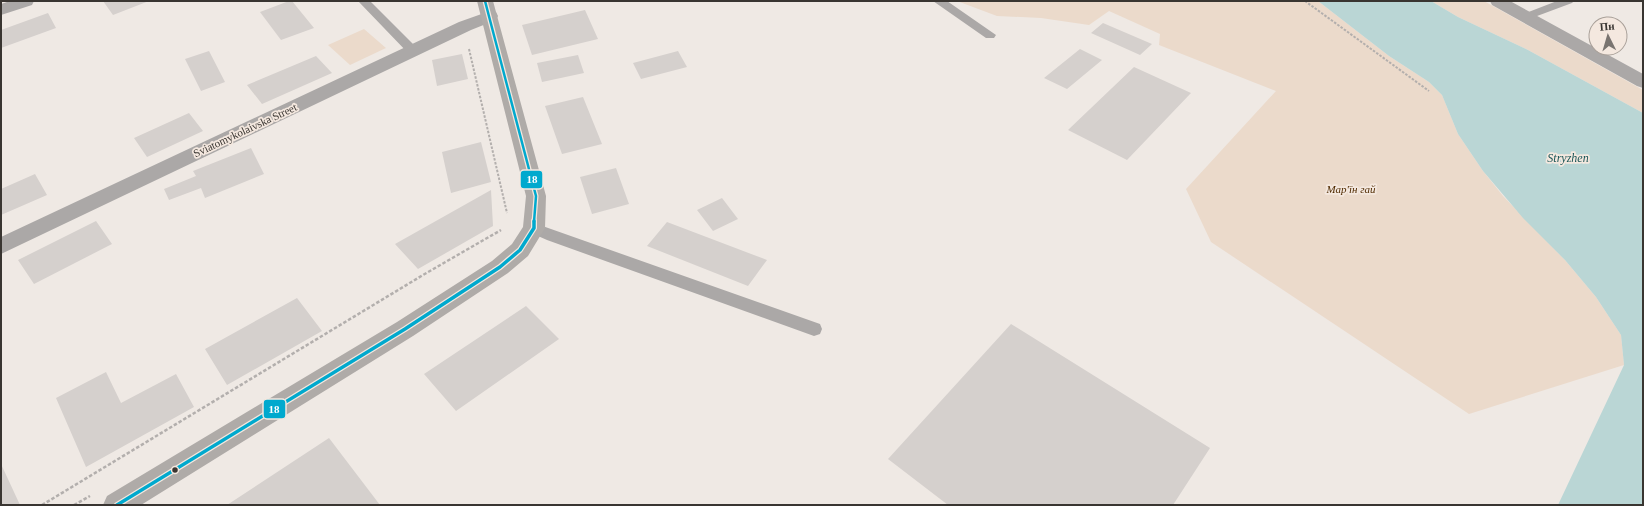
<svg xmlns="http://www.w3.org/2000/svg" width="1644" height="506" font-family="Georgia,serif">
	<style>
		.green { fill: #ebdacb }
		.water { fill: #bad6d5 }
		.building { fill: #d5d0cd }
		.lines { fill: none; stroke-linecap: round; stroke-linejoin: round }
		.path-far1 { stroke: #b3afad; stroke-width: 2; stroke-dasharray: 2.5 1.5; stroke-linecap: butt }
		.path { stroke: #b3afad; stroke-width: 2.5; stroke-dasharray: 3.5 2; stroke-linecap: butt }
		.service { fill: #aba8a7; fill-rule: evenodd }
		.minor { fill: #aba8a7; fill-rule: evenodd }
		.primary { fill: #afaba8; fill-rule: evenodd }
		.bus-1-far1-casing { stroke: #f4e8df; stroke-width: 5 }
		.bus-1-casing { stroke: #f4e8df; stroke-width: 6 }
		.bus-1-far1 { stroke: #00a9ce; stroke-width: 2.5 }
		.bus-1 { stroke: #00a9ce; stroke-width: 3.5 }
		.bus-dot { fill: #393531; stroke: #f4e8df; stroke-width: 1.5 }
		.labels { text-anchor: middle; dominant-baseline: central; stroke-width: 3.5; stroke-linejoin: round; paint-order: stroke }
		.street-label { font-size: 11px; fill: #393531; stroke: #f4e8df }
		.park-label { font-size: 11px; font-style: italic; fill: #502b01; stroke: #f4e8df }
		.water-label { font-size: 12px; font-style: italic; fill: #195556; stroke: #f4e8df }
		.line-badge { stroke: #f4e8df; stroke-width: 1.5 }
		.badge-label { font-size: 11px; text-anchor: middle; font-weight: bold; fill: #fff }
	</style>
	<rect width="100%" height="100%" fill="#efe9e4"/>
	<!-- green -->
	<path class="green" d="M 957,1 L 1318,1 L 1389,56 L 1429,82 L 1442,95 L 1458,134 L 1483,171 L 1503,196 L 1565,260 L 1596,297 L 1621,335 L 1624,365 L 1469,414 L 1211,242 L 1186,189 L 1276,91 L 1159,45 L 1160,34 L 1109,11 L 1089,25 L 1041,18 L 997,16 Z
		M 1431,1 L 1484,1 L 1643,90 L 1643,113 L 1528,50 L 1458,17 Z
		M 364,29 L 386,48 L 350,65 L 328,45 Z"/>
	<!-- water -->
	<path class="water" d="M 1318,1 L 1431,1 L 1458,17 L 1528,50 L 1643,113 L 1643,505 L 1558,505 L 1624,365 L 1621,335 L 1596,297 L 1565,260 L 1523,218 L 1483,171 L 1458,134 L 1442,95 L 1429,82 L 1389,56 Z"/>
	<!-- building -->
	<path class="building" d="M 103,1 L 149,1 L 113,15 Z
		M 289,1 L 292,1 L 314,28 L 281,40 L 260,12 Z
		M 585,10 L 598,39 L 532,55 L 522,25 Z
		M 48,13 L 56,28 L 1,48 L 1,30 Z
		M 1103,23 L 1152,44 L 1140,55 L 1091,33 Z
		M 1080,49 L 1102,60 L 1067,89 L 1044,78 Z
		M 209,51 L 225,82 L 201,91 L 185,59 Z
		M 678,51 L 687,67 L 641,79 L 633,63 Z
		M 462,54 L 468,79 L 437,86 L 432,60 Z
		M 578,55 L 584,73 L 542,82 L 537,63 Z
		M 316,56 L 332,73 L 262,104 L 247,85 Z
		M 1134,67 L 1191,93 L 1127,160 L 1068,130 Z
		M 583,97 L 602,144 L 562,154 L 545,106 Z
		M 189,113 L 203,131 L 147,157 L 134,138 Z
		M 481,142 L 491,182 L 451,193 L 442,152 Z
		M 251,148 L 264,174 L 205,198 L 201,188 L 169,200 L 164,189 L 196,176 L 193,171 Z
		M 616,168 L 629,204 L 592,214 L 580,177 Z
		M 35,174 L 47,195 L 1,215 L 1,189 Z
		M 491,190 L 493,226 L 418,269 L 395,244 Z
		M 722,198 L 738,219 L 713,231 L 697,210 Z
		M 96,221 L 112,244 L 34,284 L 18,260 Z
		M 667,222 L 767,260 L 748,286 L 647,246 Z
		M 297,298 L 322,331 L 227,385 L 205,349 Z
		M 526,306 L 559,339 L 456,411 L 424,374 Z
		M 1011,324 L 1210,448 L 1173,505 L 948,505 L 888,459 Z
		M 106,372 L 121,403 L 176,374 L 194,407 L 86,467 L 56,398 Z
		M 329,438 L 380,505 L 227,505 Z
		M 1,464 L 20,505 L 1,505 Z"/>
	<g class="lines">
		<!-- path-far1 -->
		<path class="path-far1" d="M 1305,1 L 1429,91
			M 469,49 L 507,213"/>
		<!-- path -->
		<path class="path" d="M 42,505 L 423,275 L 501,230
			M 74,505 L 90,496"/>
		<!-- service -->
		<path class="service" d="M 358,1 L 370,1 L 417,48 L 419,51 L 417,54 L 409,54 Z
			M 933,1 L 947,1 L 996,35 L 994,38 L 986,38 Z
			M 1557,1 L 1574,1 L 1572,3 L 1529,19 L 1521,19 L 1519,17 L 1521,15 Z
			M 534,223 L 820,324 L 822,329 L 820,334 L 814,336 L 547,240 L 529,232 L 527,228 L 529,224 Z"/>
		<!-- minor -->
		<path class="minor" d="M 10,1 L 34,1 L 32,5 L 1,15 L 1,4 Z
			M 1490,1 L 1510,1 L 1643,74 L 1643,88 L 1637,86 L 1492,5 Z
			M 490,11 L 496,12 L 498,16 L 496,20 L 471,30 L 1,254 L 1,237 L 459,22 Z"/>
		<!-- primary -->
		<path class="primary" d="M 477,1 L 493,1 L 546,196 L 545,228 L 528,256 L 508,273 L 413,336 L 141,505 L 103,505 L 107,496 L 397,322 L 492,261 L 512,244 L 523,227 L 526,196 Z"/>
		<!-- bus-1-far1 casing -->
		<g class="bus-1-far1-casing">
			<path id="bus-1-far1" d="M 485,1 L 536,196 L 534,222"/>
		</g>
		<!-- bus-1 casing -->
		<g class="bus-1-casing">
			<path id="bus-1" d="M 117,505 L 405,329 L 500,267 L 520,250 L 534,228 L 534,221"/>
		</g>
		<!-- bus-1-far1 -->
		<use href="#bus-1-far1" class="bus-1-far1"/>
		<!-- bus-1 -->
		<use href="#bus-1" class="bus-1"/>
	</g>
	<!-- markers -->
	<circle class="bus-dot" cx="175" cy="470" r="3.5"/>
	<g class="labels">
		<!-- street labels -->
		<g class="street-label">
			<text transform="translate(245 130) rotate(-25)">Sviatomykolaivska Street</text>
		</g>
		<!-- park labels -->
		<g class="park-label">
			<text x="1351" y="189">Мар'їн гай</text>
		</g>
		<!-- water labels -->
		<g class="water-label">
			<text x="1568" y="158">Stryzhen</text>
		</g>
	</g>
	<g class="line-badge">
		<rect x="520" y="170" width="23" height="19" rx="4" fill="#00a9ce"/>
		<rect x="263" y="399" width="23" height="20" rx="4" fill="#00a9ce"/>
	</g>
	<g class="badge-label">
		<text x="532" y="183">18</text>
		<text x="274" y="413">18</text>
	</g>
	<!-- border -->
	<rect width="1644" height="506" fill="none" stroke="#393531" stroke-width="4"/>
	<!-- north arrow -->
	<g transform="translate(1608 36) rotate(355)"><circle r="19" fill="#f4e8df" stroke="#a9a099"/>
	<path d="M0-3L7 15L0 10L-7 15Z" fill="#797470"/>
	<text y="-6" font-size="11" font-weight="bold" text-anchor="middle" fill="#393531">Пн</text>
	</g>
</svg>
